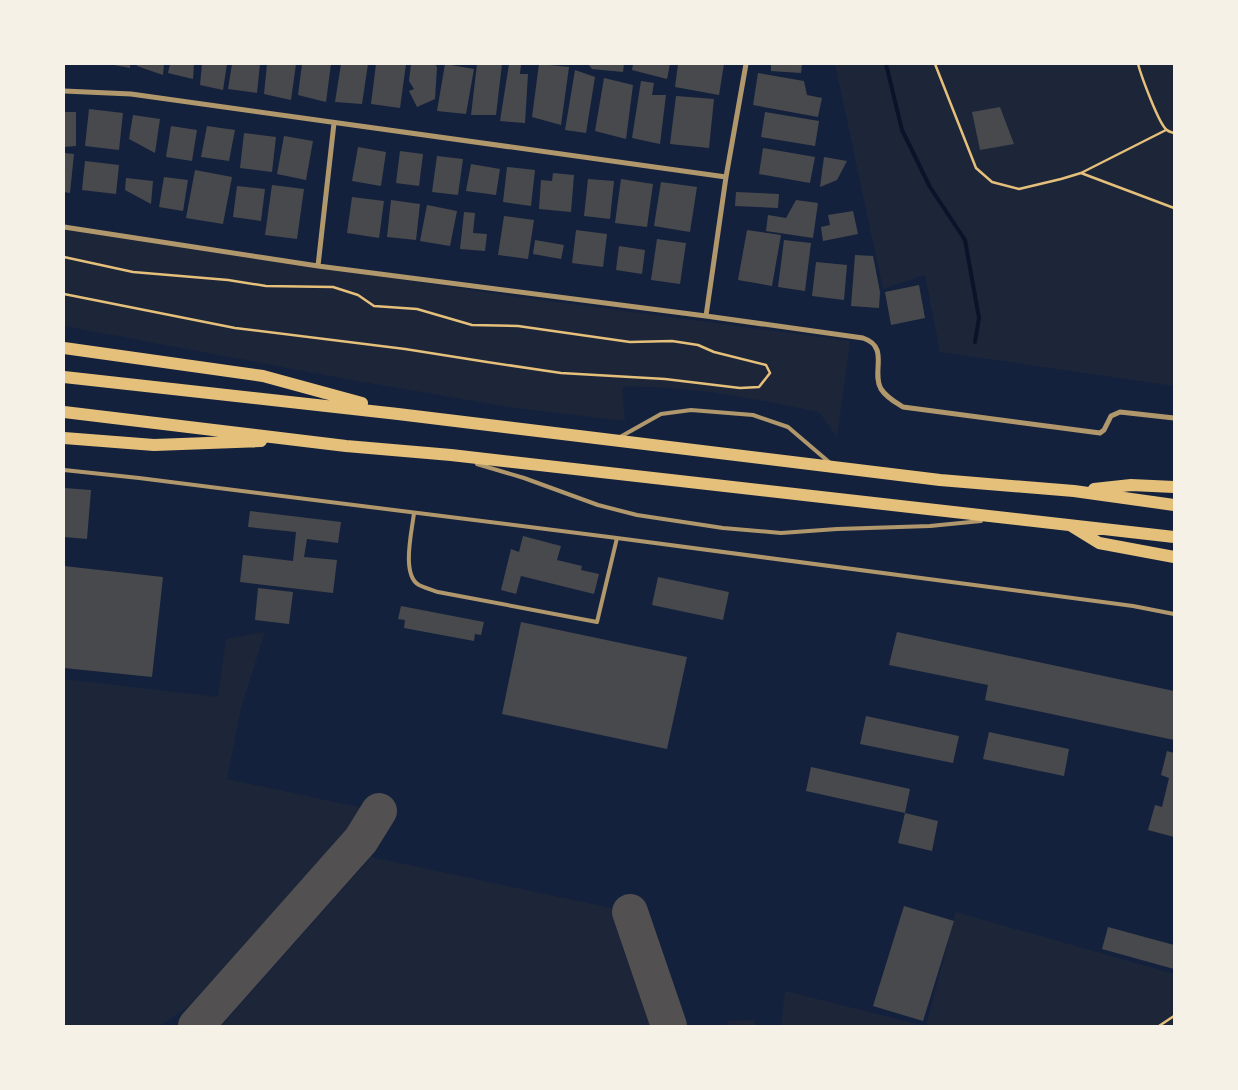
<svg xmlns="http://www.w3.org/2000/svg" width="1238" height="1090" font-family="Helvetica,sans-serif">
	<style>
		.green { fill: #1d2539 }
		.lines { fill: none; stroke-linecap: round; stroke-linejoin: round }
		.stream { stroke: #0b132b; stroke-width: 4 }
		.taxiway { stroke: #525050; stroke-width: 36 }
		.building { fill: #48494c }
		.path { stroke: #e5c07b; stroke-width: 2.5 }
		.service { stroke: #b1986c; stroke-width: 4 }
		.minor { stroke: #b1986c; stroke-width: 5 }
		.motorway { stroke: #e5c07b; stroke-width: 12 }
	</style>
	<rect width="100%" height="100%" fill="#14213d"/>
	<!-- green -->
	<path class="green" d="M 835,64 L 1174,64 L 1174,386 L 940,352 L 925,275 L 883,289 Z
		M 64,228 L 489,293 L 850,341 L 837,437 L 819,412 C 754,399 688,385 622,387 L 625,421 L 515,408 L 357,381 L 64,326 Z
		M 265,632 L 241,708 L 227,779 L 368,809 L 190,1005 L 160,1026 L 64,1026 L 64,679 L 218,697 L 226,639 Z
		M 371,857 L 611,908 L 651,1026 L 221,1026 Z
		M 956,912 L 1174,974 L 1174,1026 L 926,1026 Z
		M 785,991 L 925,1026 L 781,1026 Z
		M 755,1020 L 755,1026 L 726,1026 L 728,1021 Z"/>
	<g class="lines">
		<!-- stream -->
		<path class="stream" d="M 886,64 L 902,130 L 930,187 L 965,240 L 979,318 L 975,342"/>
		<!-- taxiway -->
		<path class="taxiway" d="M 630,912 L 669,1026
			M 196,1026 L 361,840 L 379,811"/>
	</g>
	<!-- building -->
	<path class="building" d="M 114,64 L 130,64 L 130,68 L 114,65 Z
		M 137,64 L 164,64 L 163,75 L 137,66 Z
		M 170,64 L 194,64 L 193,79 L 168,73 Z
		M 202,64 L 227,64 L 223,90 L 200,85 Z
		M 232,64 L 260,64 L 257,93 L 228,89 Z
		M 267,64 L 296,64 L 291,100 L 264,94 Z
		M 302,64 L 331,64 L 326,102 L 298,95 Z
		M 341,64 L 368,64 L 362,104 L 335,102 Z
		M 376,64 L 406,64 L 400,108 L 371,104 Z
		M 411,64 L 435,64 L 437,67 L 435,99 L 417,107 L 409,91 L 414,89 L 409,81 Z
		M 445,64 L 474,69 L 466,114 L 437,111 Z
		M 477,64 L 502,64 L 496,115 L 471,115 Z
		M 509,64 L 521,65 L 520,74 L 528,74 L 525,123 L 500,121 Z
		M 539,64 L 569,67 L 561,125 L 532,117 Z
		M 588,64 L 624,64 L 623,72 L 592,69 Z
		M 633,64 L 670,64 L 667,79 L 632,70 Z
		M 678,64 L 724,64 L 719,95 L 675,87 Z
		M 771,64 L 802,64 L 801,73 L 771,71 Z
		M 575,70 L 595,77 L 586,133 L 565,130 Z
		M 758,73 L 804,81 L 807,95 L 822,98 L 818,117 L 753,105 Z
		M 604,78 L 633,85 L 626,139 L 595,131 Z
		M 641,81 L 654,83 L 652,95 L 666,95 L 660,144 L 632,138 Z
		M 676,96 L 714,99 L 709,148 L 670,144 Z
		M 1000,107 L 1014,144 L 980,150 L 972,112 Z
		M 89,109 L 123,113 L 119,150 L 85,146 Z
		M 64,112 L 76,112 L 76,146 L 64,147 Z
		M 765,112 L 819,121 L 815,146 L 761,137 Z
		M 133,115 L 160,119 L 155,153 L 129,139 Z
		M 171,126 L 197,130 L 192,161 L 166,157 Z
		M 207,126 L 235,130 L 229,161 L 201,157 Z
		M 244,133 L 276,137 L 272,172 L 240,168 Z
		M 284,136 L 313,141 L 306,180 L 277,174 Z
		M 358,147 L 386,152 L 381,186 L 352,181 Z
		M 763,148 L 815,157 L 810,183 L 759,174 Z
		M 400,151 L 423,154 L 419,186 L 396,183 Z
		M 64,153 L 74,154 L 70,193 L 64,192 Z
		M 437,156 L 463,159 L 458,195 L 432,192 Z
		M 824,157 L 847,161 L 837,180 L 820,187 Z
		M 85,161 L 119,165 L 116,194 L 82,190 Z
		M 471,164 L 500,169 L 496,195 L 466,191 Z
		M 507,167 L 535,170 L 531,206 L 503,202 Z
		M 195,170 L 232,177 L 223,224 L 186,218 Z
		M 553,173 L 574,175 L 571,212 L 539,209 L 541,180 L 552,181 Z
		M 164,177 L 188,180 L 183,211 L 159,207 Z
		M 126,178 L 153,181 L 151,204 L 125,190 Z
		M 588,179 L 614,181 L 610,219 L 584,216 Z
		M 621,179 L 653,184 L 647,227 L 615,223 Z
		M 661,182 L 697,187 L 690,232 L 654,226 Z
		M 272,185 L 304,189 L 297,239 L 265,235 Z
		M 237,186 L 265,189 L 261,221 L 233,217 Z
		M 736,192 L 779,194 L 778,208 L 735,206 Z
		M 352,197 L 384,201 L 379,238 L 347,233 Z
		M 391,200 L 420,204 L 416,240 L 387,237 Z
		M 796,200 L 818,203 L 813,238 L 766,231 L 768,215 L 786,218 Z
		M 427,205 L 457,211 L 450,246 L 420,241 Z
		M 853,211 L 858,234 L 823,241 L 821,227 L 830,225 L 828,215 Z
		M 464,212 L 475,213 L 473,233 L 487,234 L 485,251 L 460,249 Z
		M 504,216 L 534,220 L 528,259 L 498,255 Z
		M 576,230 L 607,234 L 603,267 L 572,263 Z
		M 747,230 L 781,235 L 772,286 L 738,280 Z
		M 657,239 L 686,243 L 680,284 L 651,280 Z
		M 535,240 L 564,245 L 561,259 L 533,254 Z
		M 784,240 L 811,243 L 805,291 L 778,287 Z
		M 619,246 L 645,250 L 642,274 L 616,270 Z
		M 855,255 L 873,256 L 880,292 L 879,308 L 851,306 Z
		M 816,262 L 847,265 L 844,300 L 812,296 Z
		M 919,285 L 925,318 L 891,325 L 885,292 Z
		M 64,488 L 91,490 L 87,539 L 64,537 Z
		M 250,511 L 341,522 L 338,543 L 307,539 L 304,557 L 337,560 L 333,593 L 240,582 L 243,555 L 293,561 L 296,532 L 248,527 Z
		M 523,536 L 561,546 L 557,560 L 582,566 L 581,570 L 599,574 L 594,594 L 521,576 L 516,594 L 501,590 L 511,549 L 519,552 Z
		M 64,566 L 163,577 L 152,677 L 64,668 Z
		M 658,577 L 729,592 L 723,620 L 652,605 Z
		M 258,588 L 293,592 L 289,624 L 255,620 Z
		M 401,606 L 484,622 L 481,635 L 475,634 L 474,641 L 404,628 L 405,620 L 398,619 Z
		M 521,622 L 687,657 L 667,749 L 502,714 Z
		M 897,632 L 1174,691 L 1174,740 L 985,700 L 988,685 L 889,665 Z
		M 866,716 L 959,736 L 953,763 L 860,744 Z
		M 989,732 L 1069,749 L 1064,776 L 983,759 Z
		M 1167,751 L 1174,753 L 1174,837 L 1148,830 L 1155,805 L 1162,807 L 1169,778 L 1161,775 Z
		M 811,767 L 910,789 L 905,813 L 806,791 Z
		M 905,813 L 938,821 L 932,851 L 898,843 Z
		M 904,906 L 954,921 L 923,1021 L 873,1006 Z
		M 1108,927 L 1174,945 L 1174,969 L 1102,949 Z"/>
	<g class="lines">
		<!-- path -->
		<path class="path" d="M 935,64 L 976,168 L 992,182 L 1019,189 L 1061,179 L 1081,173 L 1166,130
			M 1138,64 C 1141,75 1159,125 1167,130 C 1169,132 1172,132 1174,133
			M 1081,173 L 1174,208
			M 64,257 L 133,272 L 228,280 L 266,286 L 333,287 L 358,295 L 374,306 L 417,309 L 472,325 L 518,326 L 630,342 L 672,341 L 698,345 L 714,352 L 766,365 L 770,373 L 759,387 L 740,388 L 665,379 L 561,373 L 487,362 L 405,349 L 235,328 L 64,294
			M 1159,1026 L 1174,1016"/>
		<!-- service -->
		<path class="service" d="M 620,437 L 661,414 L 691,410 L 753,415 L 788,427 L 829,462
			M 477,464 L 524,478 L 598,505 L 637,515 L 723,528 L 781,533 L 837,529 L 930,526 L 981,521
			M 64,470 L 139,478 L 617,538 L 1133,606 L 1174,614
			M 414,513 C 412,531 401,575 419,585 C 425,588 432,590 438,592 L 597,622 L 617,538"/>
		<!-- minor -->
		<path class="minor" d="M 64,91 L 131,94 L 726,177
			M 64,227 L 318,266 L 706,316 L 863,338 C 890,347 871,372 881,389 C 887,398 895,402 903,407 L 1100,433 L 1104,430 L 1111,416 L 1120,412 L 1174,418
			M 318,266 L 334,123
			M 706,316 L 726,177 L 746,64"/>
		<!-- motorway -->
		<path class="motorway" d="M 64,348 L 263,376 L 362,403
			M 64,377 L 398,414 L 940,480 L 1074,491 L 1174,505
			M 64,412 L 346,446 L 451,455 L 1174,537
			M 64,438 L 154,445 L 261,441
			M 1094,489 L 1131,485 L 1174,487
			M 1073,527 L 1099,543 L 1174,557"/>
	</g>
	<!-- border -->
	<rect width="1238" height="1090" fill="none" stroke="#f6f1e7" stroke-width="130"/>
</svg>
